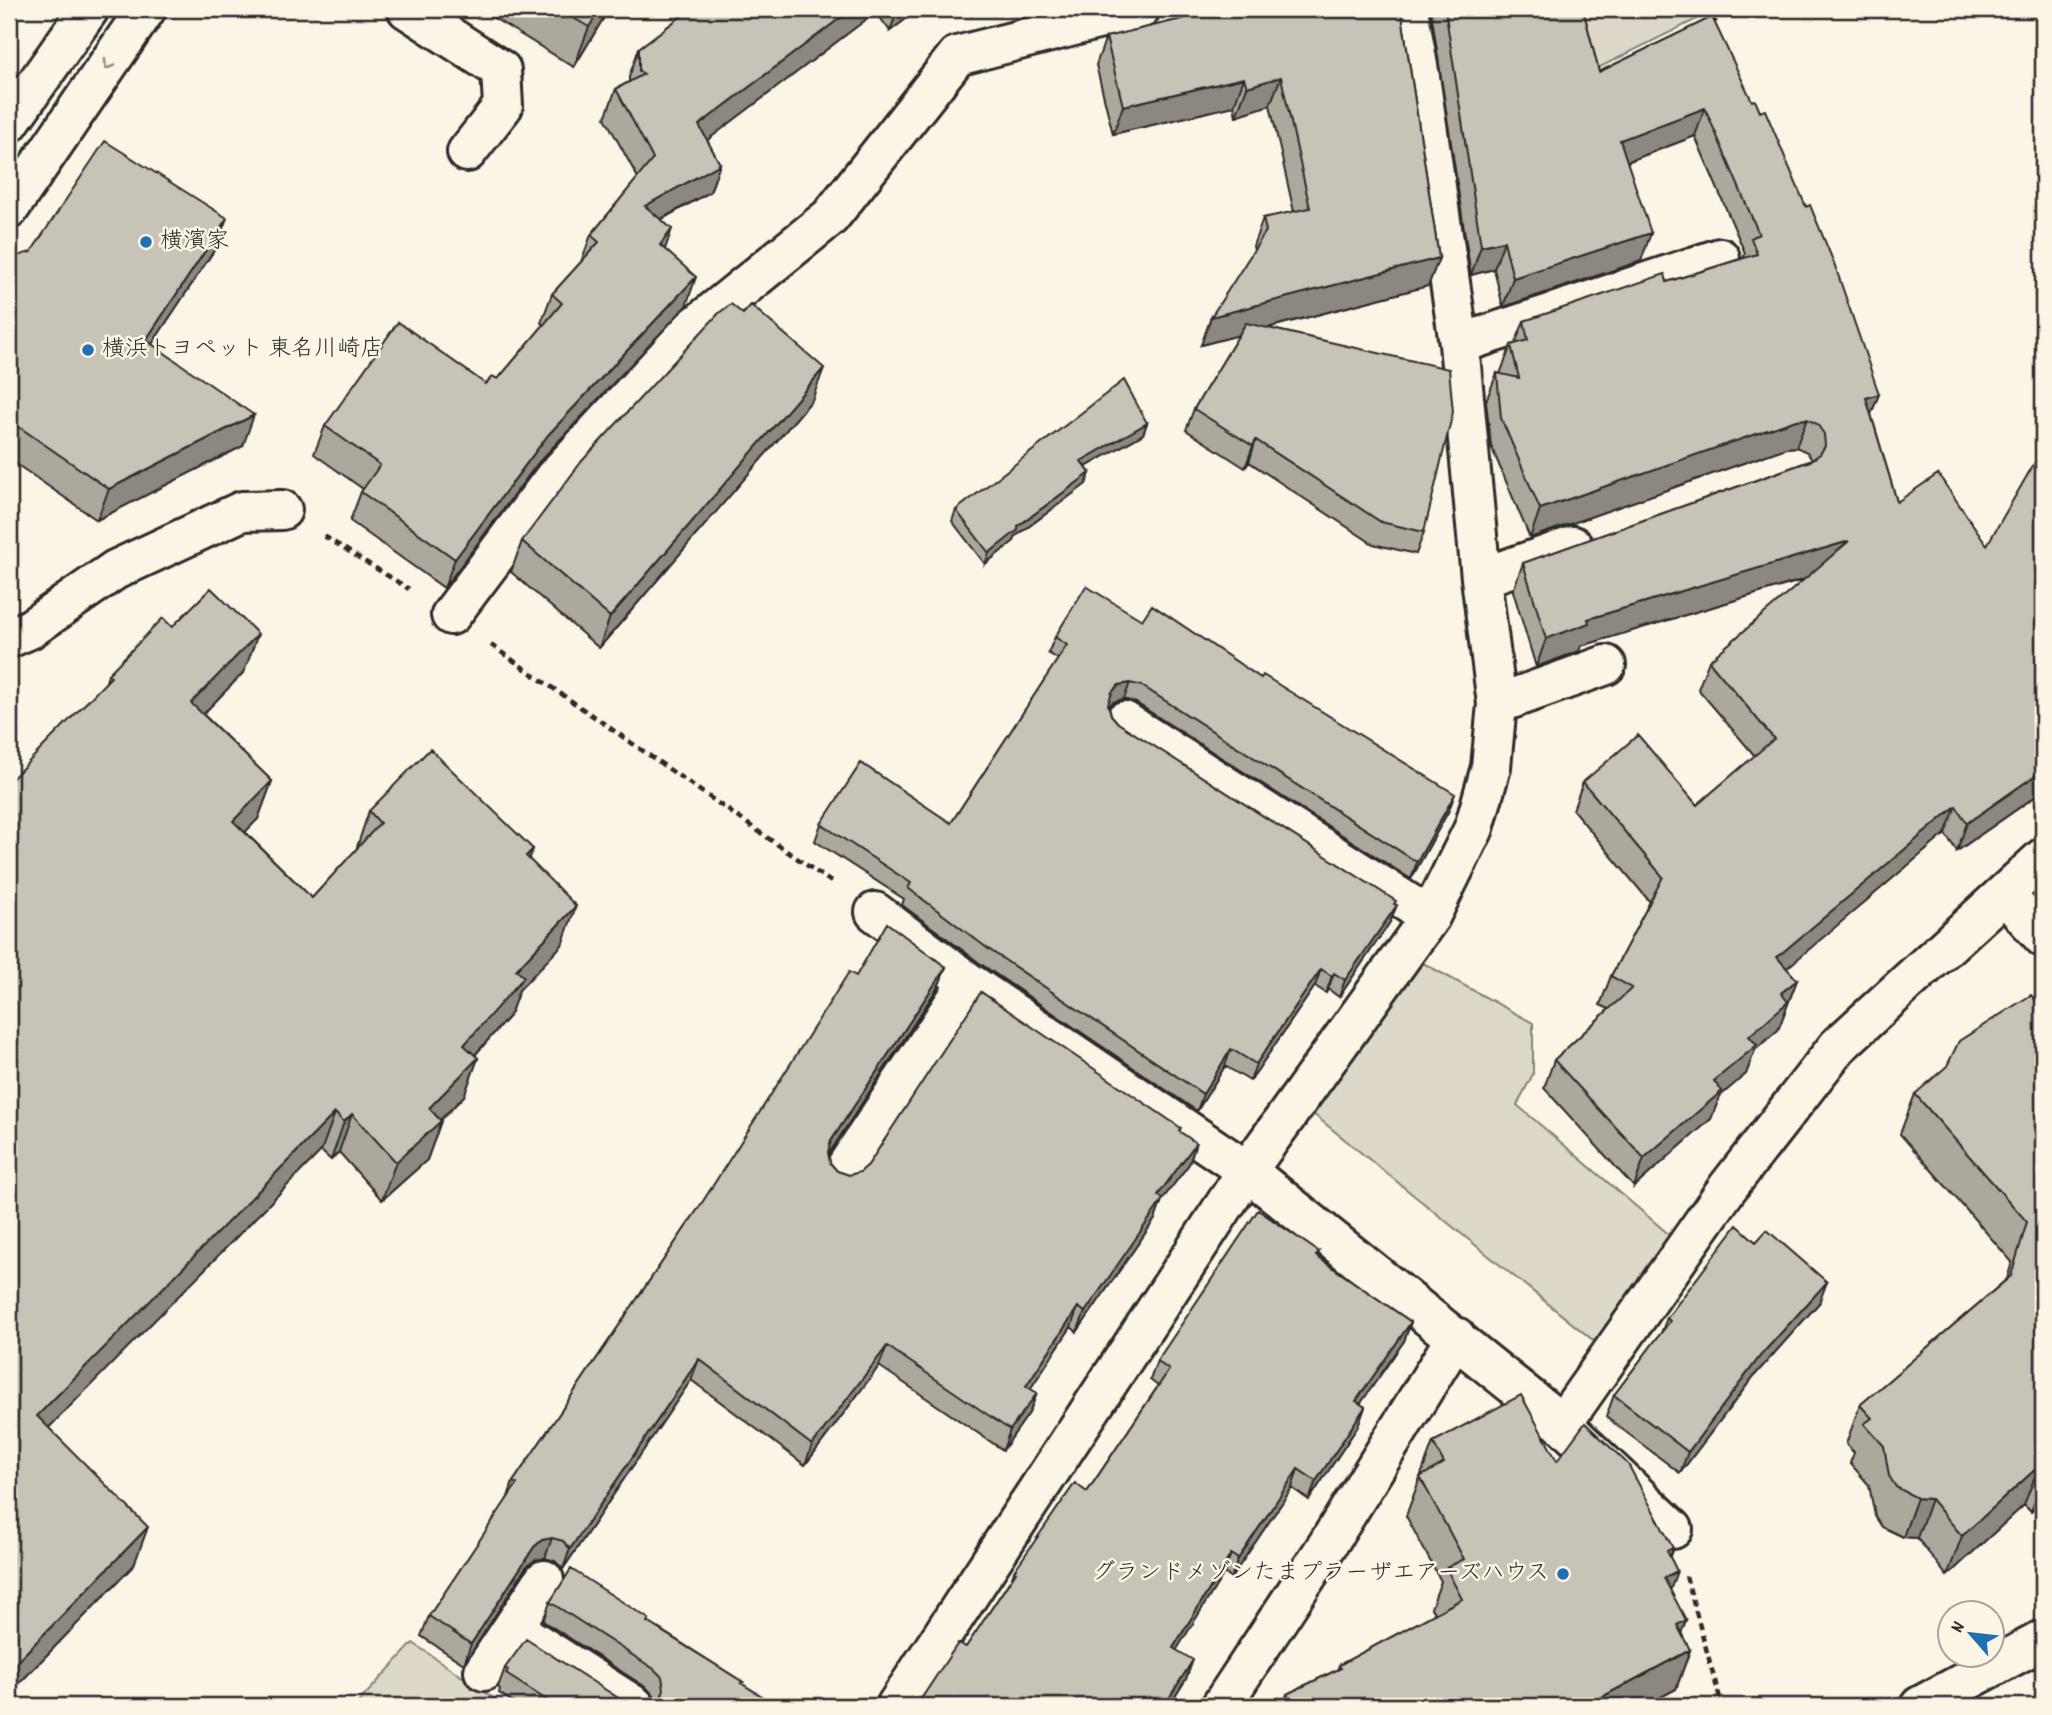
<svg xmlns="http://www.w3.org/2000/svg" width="2052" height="1715" font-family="Dekko,'Klee One',sans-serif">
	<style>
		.green { fill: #ded8ca; stroke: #84827a; stroke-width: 2 }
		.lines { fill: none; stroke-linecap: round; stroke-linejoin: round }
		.minor-casing { stroke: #2b2b2b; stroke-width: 44 }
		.major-casing { stroke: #2b2b2b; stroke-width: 44 }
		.path { stroke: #2b2b2b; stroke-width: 4.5; stroke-dasharray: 7 5; stroke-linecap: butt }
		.minor { stroke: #fcf5e5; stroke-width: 38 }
		.major { stroke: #fcf5e5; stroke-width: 38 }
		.wall { fill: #aca89d; stroke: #2b2b2b; stroke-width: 2 }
		.shaded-wall { fill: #8c8880; stroke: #2b2b2b; stroke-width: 2 }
		.building { fill: #c8c3b7; stroke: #2b2b2b; stroke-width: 2 }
		.oneway { stroke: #949088 }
		.poi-dot { fill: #1f6fb2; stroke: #fcf5e5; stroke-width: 2.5 }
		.labels { text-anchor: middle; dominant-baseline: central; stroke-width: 5; stroke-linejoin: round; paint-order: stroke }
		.poi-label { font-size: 23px; fill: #2b2b2b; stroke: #fcf5e5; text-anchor: start }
	</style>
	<rect width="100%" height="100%" fill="#fcf5e5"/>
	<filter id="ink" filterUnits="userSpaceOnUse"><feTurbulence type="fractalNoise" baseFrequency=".0143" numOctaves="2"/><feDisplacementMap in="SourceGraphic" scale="14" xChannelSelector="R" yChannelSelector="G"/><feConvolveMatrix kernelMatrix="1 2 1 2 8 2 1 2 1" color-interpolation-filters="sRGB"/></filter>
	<g filter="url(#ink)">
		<!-- green -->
		<path class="green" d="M 1572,9 L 1711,9 L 1699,18 L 1590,72 Z
			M 1423,963 L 1533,1023 L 1533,1074 L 1517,1105 L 1672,1237 L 1599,1345 L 1312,1113 L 1407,976 Z
			M 413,1643 L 505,1706 L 355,1706 Z"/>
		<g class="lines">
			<!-- minor casing -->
			<g class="minor-casing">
				<path id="minor" d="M 407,9 L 501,70 L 503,106 L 467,152
					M 1459,344 L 1720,258
					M 1481,578 L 1573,546
					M 451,615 L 554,478 L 693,328 L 830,217 L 957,56 L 1140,9
					M 9,638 L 30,629 L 115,570 L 242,511 L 282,510
					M 1497,704 L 1606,665
					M 1124,721 L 1430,917
					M 2005,895 L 2043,937
					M 875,912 L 968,982 L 1247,1171 L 1562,1424 L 1673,1529
					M 842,1173 L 968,982
					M 1562,1424 L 1728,1187 L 1838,1046 L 2043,858
					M 513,1628 L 635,1706
					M 484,1671 L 544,1580
					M 896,1706 L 1247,1171 L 1430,917 L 1474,828 L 1491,767 L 1497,704 L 1481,578 L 1459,344 L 1420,77 L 1408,9
					M 1221,1706 L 1328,1544 L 1456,1337
					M 1920,1706 L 2043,1640"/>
			</g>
			<!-- major casing -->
			<g class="major-casing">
				<path id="major" d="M 9,123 L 89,9
					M 9,209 L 146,9"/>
			</g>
			<!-- path -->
			<path class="path" d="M 1711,24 L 1730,9
				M 324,536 L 409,589
				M 491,645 L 834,884
				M 1686,1576 L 1722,1706"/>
			<!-- minor -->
			<use href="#minor" class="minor"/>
			<!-- major -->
			<use href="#major" class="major"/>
		</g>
		<!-- wall -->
		<path class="wall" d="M 479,9 L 609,9 L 574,67 Z
			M 691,9 L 919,9 L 890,31 L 876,12 L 707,140 L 720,164 L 710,192 L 661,220 L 665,250 L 686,306 L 538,463 L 444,588 L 350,521 L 361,492 L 363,489 L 314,454 L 325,426 L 486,384 L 498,379 L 544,325 L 541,323 L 552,294 L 581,262 L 591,235 L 638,178 L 605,118 L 616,89 L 629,82 L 629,77 L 639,48 Z
			M 968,9 L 979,9 L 972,15 Z
			M 1215,9 L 1401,9 L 1439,258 L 1428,286 L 1267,328 L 1424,532 L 1416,554 L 1373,544 L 1249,462 L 1245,468 L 1186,430 L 1194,409 L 1239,335 L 1201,345 L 1254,250 L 1253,246 L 1263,218 L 1294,212 L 1270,105 L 1236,116 L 1234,106 L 1113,134 L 1096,65 L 1106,37 L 1215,11 Z
			M 1432,9 L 1583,9 L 1599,72 L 1712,17 L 1879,394 L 1871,414 L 1897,502 L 2043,791 L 1957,851 L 1945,834 L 1786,968 L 1797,980 L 1778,1030 L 1755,1050 L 1746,1074 L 1720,1096 L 1711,1119 L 1634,1187 L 1544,1088 L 1554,1060 L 1609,1009 L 1600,1005 L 1611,976 L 1650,902 L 1573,810 L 1583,782 L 1697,805 L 1755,756 L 1698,689 L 1709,661 L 1804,580 L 1581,646 L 1579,651 L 1536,667 L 1513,591 L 1523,563 L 1812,460 L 1807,452 L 1796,447 L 1786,448 L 1530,538 L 1491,446 L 1486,401 L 1497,373 L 1500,374 L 1511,345 L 1515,344 L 1524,321 L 1667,282 L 1743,258 L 1745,253 L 1695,136 L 1627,162 L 1641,261 L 1503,307 L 1494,269 L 1471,275 L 1431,11 Z
			M 215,249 L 152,344 L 243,446 L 97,520 L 9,459 L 9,268 Z
			M 812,400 L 599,648 L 511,572 L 522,541 Z
			M 1147,423 L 1143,434 L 1086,467 L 1090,473 L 1086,484 L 1016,536 L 1014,541 L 985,564 L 952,521 L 956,510 Z
			M 172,627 L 244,672 L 203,714 L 272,781 L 258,819 L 245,832 L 312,898 L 356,850 L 369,811 L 533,849 L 529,859 L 562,945 L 519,990 L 510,1015 L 475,1055 L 478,1058 L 464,1096 L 440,1121 L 441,1121 L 427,1160 L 382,1200 L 339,1152 L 331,1160 L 321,1151 L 48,1428 L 134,1565 L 9,1694 L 106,682 L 108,674 Z
			M 1055,637 L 1449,810 L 1411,879 L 1136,703 L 1124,699 L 1113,702 L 1109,706 L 1111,715 L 1118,723 L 1395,904 L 1390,922 L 1339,997 L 1328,989 L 1326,993 L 1315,986 L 1250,1081 L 1225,1066 L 1197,1111 L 981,964 L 902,905 L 904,899 L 815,841 L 821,824 L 951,823 L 1058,659 L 1048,653 Z
			M 946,967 L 938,987 L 828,1154 L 830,1163 L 837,1171 L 849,1175 L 1180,1131 L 1189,1164 L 1162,1200 L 1155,1219 L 1077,1332 L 1071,1327 L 1030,1389 L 1037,1393 L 1029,1413 L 1003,1450 L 879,1366 L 805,1465 L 691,1380 L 563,1569 L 555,1561 L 545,1558 L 535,1560 L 526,1567 L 464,1664 L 421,1636 L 429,1616 L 507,1500 L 513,1482 L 856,976 Z
			M 2043,1008 L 2043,1501 L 2031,1512 L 2024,1505 L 1947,1576 L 1917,1538 L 1903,1537 L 1882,1527 L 1875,1516 L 1869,1485 L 1850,1463 L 1854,1453 L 1846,1444 L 1860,1405 L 2007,1279 L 2012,1262 L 1900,1134 L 1915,1094 Z
			M 1319,1252 L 1317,1257 L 1411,1322 L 1404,1341 L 1360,1404 L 1365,1407 L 1358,1426 L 1309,1500 L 1292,1488 L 1231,1578 L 1224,1573 L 1176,1650 L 1186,1679 L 1169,1706 L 911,1706 L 921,1699 L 966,1647 L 1011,1579 L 1014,1571 L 1087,1492 L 1158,1386 L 1150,1380 L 1157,1361 Z
			M 1819,1303 L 1754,1376 L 1680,1473 L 1606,1417 L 1614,1395 L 1661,1333 L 1667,1318 Z
			M 1433,1442 L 1557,1461 L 1673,1548 L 1670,1556 L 1670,1590 L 1681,1633 L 1690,1650 L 1676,1689 L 1644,1706 L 1283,1706 L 1287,1694 L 1337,1670 L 1339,1665 L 1435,1614 L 1431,1608 L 1441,1581 L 1406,1516 Z
			M 550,1602 L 648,1622 L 743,1682 L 656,1703 L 655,1697 L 647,1688 L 543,1621 Z
			M 505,1668 L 631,1706 L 633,1706 L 519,1706 L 499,1693 L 500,1689 L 498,1687 Z"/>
		<!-- shaded-wall -->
		<path class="shaded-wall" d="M 600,9 L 609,9 L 574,67 L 589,27 Z
			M 852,9 L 877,9 L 876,12 L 689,154 L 699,125 Z
			M 898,9 L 919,9 L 890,31 Z
			M 974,9 L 979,9 L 972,15 Z
			M 1281,77 L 1270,105 L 1236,116 L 1247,87 Z
			M 1244,78 L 1234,106 L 1113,134 L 1123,106 Z
			M 1705,108 L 1695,136 L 1610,168 L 1620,140 Z
			M 720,164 L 710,192 L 634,234 L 645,206 Z
			M 227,218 L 215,249 L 134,371 L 146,340 Z
			M 672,229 L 662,258 L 660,245 Z
			M 1651,233 L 1641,261 L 1503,307 L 1513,278 Z
			M 1504,241 L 1494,269 L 1471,275 L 1481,246 Z
			M 1439,258 L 1428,286 L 1201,345 L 1211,317 Z
			M 696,277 L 686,306 L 538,463 L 444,588 L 455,559 L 548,435 Z
			M 824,368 L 812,400 L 599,648 L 610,617 Z
			M 1879,394 L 1868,422 L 1866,398 Z
			M 254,415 L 243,446 L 97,520 L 109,489 Z
			M 1807,419 L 1796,447 L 1786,448 L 1530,538 L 1540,509 L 1796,420 Z
			M 1147,423 L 1143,434 L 1077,472 L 1081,461 Z
			M 1256,440 L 1249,462 L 1245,468 L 1253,446 Z
			M 1090,473 L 1086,484 L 1016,536 L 1014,541 L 985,564 L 989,553 L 1018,526 Z
			M 1849,541 L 1839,569 L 1581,646 L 1579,651 L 1536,667 L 1546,639 L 1588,619 Z
			M 258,634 L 244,672 L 177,741 L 191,703 Z
			M 1130,683 L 1124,699 L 1113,702 L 1106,709 L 1112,692 L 1119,685 Z
			M 2043,770 L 2043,791 L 1957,851 L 1967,823 Z
			M 272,781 L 258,819 L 219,859 L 233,821 Z
			M 1455,794 L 1449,810 L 1411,879 L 1417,862 Z
			M 1956,806 L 1945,834 L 1767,985 L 1777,957 Z
			M 533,849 L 519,887 L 526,856 Z
			M 1397,905 L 1390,922 L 1339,997 L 1345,980 Z
			M 576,906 L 562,945 L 519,990 L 510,1015 L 450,1083 L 464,1045 L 516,970 Z
			M 946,967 L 938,987 L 824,1161 L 831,1141 Z
			M 1321,969 L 1315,986 L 1250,1081 L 1256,1064 Z
			M 1334,973 L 1328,989 L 1326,993 L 1332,976 Z
			M 1797,980 L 1778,1030 L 1755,1050 L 1746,1074 L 1720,1096 L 1711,1119 L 1634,1187 L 1644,1158 L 1714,1081 L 1781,993 Z
			M 1231,1049 L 1225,1066 L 1197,1111 L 1203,1094 Z
			M 478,1058 L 464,1096 L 425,1135 L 441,1121 L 427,1160 L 382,1200 L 396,1162 L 429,1108 Z
			M 335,1113 L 321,1151 L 23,1454 L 37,1416 Z
			M 352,1114 L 339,1152 L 331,1160 L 344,1122 Z
			M 1196,1143 L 1189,1164 L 1162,1200 L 1155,1219 L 1077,1332 L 1085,1312 L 1158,1195 Z
			M 1827,1282 L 1819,1303 L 1754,1376 L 1680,1473 L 1688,1452 L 1761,1355 Z
			M 1078,1307 L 1071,1327 L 1019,1406 L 1026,1386 Z
			M 1411,1322 L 1404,1341 L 1349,1420 L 1356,1401 Z
			M 887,1346 L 879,1366 L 805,1465 L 812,1445 Z
			M 699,1359 L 691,1380 L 563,1569 L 570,1549 Z
			M 1037,1393 L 1029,1413 L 1003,1450 L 1010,1430 Z
			M 1365,1407 L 1358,1426 L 1309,1500 L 1316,1481 Z
			M 2039,1466 L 2024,1505 L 1947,1576 L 1962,1536 Z
			M 1298,1469 L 1292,1488 L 1231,1578 L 1238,1559 Z
			M 2043,1477 L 2043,1501 L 2031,1512 Z
			M 1917,1498 L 1931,1499 L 1917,1538 L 1903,1537 Z
			M 148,1527 L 134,1565 L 9,1694 L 9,1670 Z
			M 552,1538 L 545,1558 L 535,1560 L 526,1567 L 464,1664 L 471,1644 L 534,1547 L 542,1540 Z
			M 1231,1554 L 1224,1573 L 1166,1667 L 1173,1648 Z
			M 1677,1571 L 1663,1611 L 1664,1578 Z
			M 1686,1620 L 1672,1659 L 1677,1625 Z
			M 1690,1650 L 1676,1689 L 1644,1706 L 1585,1706 Z
			M 1193,1660 L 1186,1679 L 1169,1706 L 1164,1706 Z"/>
		<!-- building -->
		<path class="building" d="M 558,9 L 600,9 L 589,27 Z
			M 691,9 L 852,9 L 699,125 L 720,164 L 645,206 L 672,229 L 660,245 L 696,277 L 548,435 L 455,559 L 361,492 L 380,465 L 325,426 L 398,322 L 486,384 L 492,376 L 498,379 L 562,303 L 552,294 L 599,242 L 591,235 L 653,159 L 616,89 L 644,74 L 639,71 L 639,48 Z
			M 1224,9 L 1401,9 L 1439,258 L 1211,317 L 1266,231 L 1263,218 L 1310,208 L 1281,77 L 1247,87 L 1244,78 L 1123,106 L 1106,37 Z
			M 1445,9 L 1583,9 L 1599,72 L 1712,17 L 1752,101 L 1755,100 L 1760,112 L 1765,110 L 1806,207 L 1810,205 L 1834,263 L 1879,394 L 1866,398 L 1897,502 L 1938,474 L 1987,545 L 2043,448 L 2043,770 L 1967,823 L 1956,806 L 1777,957 L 1797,980 L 1781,993 L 1788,1002 L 1749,1036 L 1757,1045 L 1714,1081 L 1722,1091 L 1644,1158 L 1554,1060 L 1632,988 L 1611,976 L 1663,877 L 1583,782 L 1638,735 L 1697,805 L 1774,739 L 1709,661 L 1849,541 L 1588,619 L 1589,623 L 1546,639 L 1523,563 L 1810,461 L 1820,454 L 1825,446 L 1824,434 L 1817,424 L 1807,419 L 1796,420 L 1540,509 L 1501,418 L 1497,373 L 1519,378 L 1511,345 L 1528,340 L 1524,321 L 1665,274 L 1667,282 L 1757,254 L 1751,238 L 1759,234 L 1705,108 L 1620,140 L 1651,233 L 1513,278 L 1504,241 L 1481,246 Z
			M 105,141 L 227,218 L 146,340 L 254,415 L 109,489 L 9,420 L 9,268 L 17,256 L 31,252 Z
			M 731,304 L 743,314 L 751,305 L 824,368 L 610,617 L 522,541 L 582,461 L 719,313 Z
			M 1246,323 L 1449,369 L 1453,412 L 1424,532 L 1381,522 L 1256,440 L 1253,446 L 1194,409 Z
			M 1124,380 L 1147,423 L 1081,461 L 1090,473 L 1018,526 L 1018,530 L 989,553 L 956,510 Z
			M 1086,586 L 1142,620 L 1152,605 L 1261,678 L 1263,675 L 1455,794 L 1417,862 L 1142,686 L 1130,683 L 1119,685 L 1112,692 L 1108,704 L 1111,715 L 1118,723 L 1396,901 L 1394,904 L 1397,905 L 1345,980 L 1334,973 L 1332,976 L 1321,969 L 1256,1064 L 1231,1049 L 1203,1094 L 987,948 L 908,888 L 911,883 L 821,824 L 861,763 L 951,823 L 1067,645 L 1055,637 Z
			M 211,588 L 258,634 L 191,703 L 272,781 L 233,821 L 312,898 L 380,823 L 369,811 L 430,749 L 533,849 L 526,856 L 576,906 L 516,970 L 524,977 L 464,1045 L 478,1058 L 429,1108 L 441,1121 L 396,1162 L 352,1114 L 344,1122 L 335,1113 L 37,1416 L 148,1527 L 9,1670 L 9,782 L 111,677 L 108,674 L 163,618 L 172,627 Z
			M 887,923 L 946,967 L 831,1141 L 828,1152 L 830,1163 L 837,1171 L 849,1175 L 860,1172 L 868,1165 L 981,992 L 1181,1128 L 1179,1131 L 1196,1143 L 1158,1195 L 1163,1199 L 1085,1312 L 1078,1307 L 1026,1386 L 1037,1393 L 1010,1430 L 887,1346 L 812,1445 L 699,1359 L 570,1549 L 563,1541 L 552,1538 L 542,1540 L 534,1547 L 471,1644 L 429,1616 L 517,1484 L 513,1482 L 698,1209 L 849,972 L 856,976 Z
			M 2031,995 L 2043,1008 L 2043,1471 L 2039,1466 L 1962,1536 L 1931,1499 L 1917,1498 L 1896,1487 L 1889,1476 L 1884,1446 L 1864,1424 L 1872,1418 L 1860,1405 L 2011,1276 L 2027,1222 L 1915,1094 L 1947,1066 L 1959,1041 Z
			M 1258,1210 L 1319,1252 L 1316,1256 L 1411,1322 L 1356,1401 L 1365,1407 L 1316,1481 L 1298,1469 L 1238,1559 L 1231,1554 L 1173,1648 L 1193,1660 L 1164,1706 L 1149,1697 L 1144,1706 L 911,1706 L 921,1699 L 958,1643 L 966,1647 L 1016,1572 L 1014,1571 L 1075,1483 L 1087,1492 L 1169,1370 L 1157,1361 Z
			M 1737,1225 L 1756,1242 L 1767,1230 L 1827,1282 L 1761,1355 L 1688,1452 L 1614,1395 L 1670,1321 L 1667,1318 Z
			M 1521,1395 L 1557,1461 L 1585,1423 L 1628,1464 L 1673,1548 L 1667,1551 L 1677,1571 L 1664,1578 L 1686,1620 L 1677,1625 L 1690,1650 L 1585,1706 L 1294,1706 L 1287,1694 L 1341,1668 L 1339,1665 L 1462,1599 L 1446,1568 L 1464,1559 L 1420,1477 L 1444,1463 L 1433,1442 Z
			M 571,1569 L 649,1619 L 647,1622 L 743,1682 L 741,1683 L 778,1706 L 652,1706 L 661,1698 L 664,1689 L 662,1677 L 654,1669 L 550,1602 Z
			M 526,1639 L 631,1706 L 633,1706 L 556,1706 L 506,1674 L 508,1670 L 505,1668 Z"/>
		<!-- one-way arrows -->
		<defs><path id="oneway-chevron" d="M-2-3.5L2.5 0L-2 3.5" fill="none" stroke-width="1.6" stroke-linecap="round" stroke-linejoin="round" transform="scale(1.75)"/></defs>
		<use class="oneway" href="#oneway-chevron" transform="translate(108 65) rotate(124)"/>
	</g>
	<!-- markers -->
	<g class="poi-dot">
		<circle cx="146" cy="242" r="7"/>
		<circle cx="88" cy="350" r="7"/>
		<circle cx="1563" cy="1574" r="7"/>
	</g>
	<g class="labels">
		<!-- poi labels -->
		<g class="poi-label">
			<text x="160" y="242">横濱家</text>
			<text x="102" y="350">横浜トヨペット 東名川崎店</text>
			<text x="1549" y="1574" text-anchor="end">グランドメゾンたまプラーザエアーズハウス</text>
		</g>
	</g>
	<!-- margin -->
	<rect width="2052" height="1715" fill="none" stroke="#fcf5e5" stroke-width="35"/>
	<rect x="18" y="18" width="2017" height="1680" fill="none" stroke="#2b2b2b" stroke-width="2.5" filter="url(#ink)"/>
	<!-- north arrow -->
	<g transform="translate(1971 1634) rotate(298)"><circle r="33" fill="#fcf5e5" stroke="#a8a49b" stroke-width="2"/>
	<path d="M0-5L12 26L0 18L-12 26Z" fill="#1f6fb2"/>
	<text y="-10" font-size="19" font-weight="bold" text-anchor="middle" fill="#2b2b2b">N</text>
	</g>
</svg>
